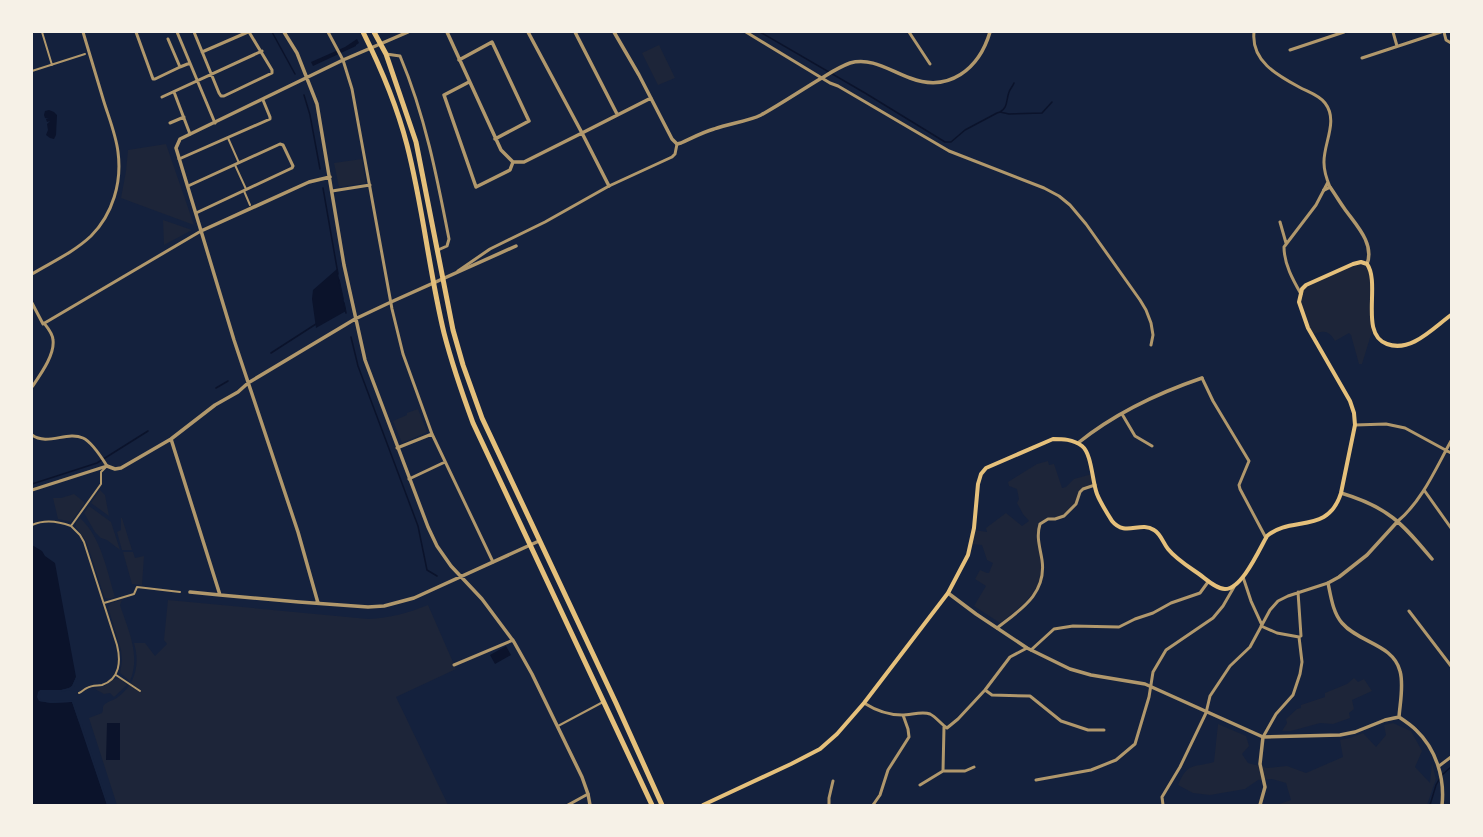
<svg xmlns="http://www.w3.org/2000/svg" width="1483" height="837" font-family="Quicksand,sans-serif">
	<style>
		.green { fill: #1d2539 }
		.water { fill: #0b132b }
		.pier { fill: #14213d }
		.lines { fill: none; stroke-linecap: round; stroke-linejoin: round }
		.stream { stroke: #0b132b; stroke-width: 1.5 }
		.pedestrian { stroke: #b1986c; stroke-width: 2 }
		.minor { stroke: #b1986c; stroke-width: 3 }
		.tertiary { stroke: #b1986c; stroke-width: 3.5 }
		.secondary { stroke: #e5c07b; stroke-width: 4 }
		.trunk { stroke: #e5c07b; stroke-width: 5 }
	</style>
	<rect width="100%" height="100%" fill="#14213d"/>
	<!-- green -->
	<path class="green" d="M 659,45 L 675,78 L 658,85 L 642,53 Z
		M 166,144 L 194,225 L 121,198 L 126,171 L 128,150 Z
		M 362,159 L 366,183 L 339,187 L 334,163 Z
		M 163,220 L 192,230 L 164,245 Z
		M 1361,262 L 1371,269 L 1373,328 L 1362,364 L 1359,364 L 1351,335 L 1349,333 L 1335,341 C 1329,330 1323,330 1312,335 L 1299,302 L 1301,294 L 1306,285 Z
		M 418,409 L 427,432 L 402,443 L 393,421 L 407,415 L 407,413 Z
		M 1048,461 L 1049,465 L 1054,464 L 1062,488 L 1066,487 L 1074,479 L 1092,474 L 1095,485 L 1082,491 L 1075,503 L 1062,516 L 1049,519 L 1040,525 L 1038,530 C 1040,544 1044,564 1041,577 C 1037,595 1015,612 1000,623 L 974,606 L 986,586 L 975,579 L 980,570 L 987,573 L 989,573 L 993,563 L 987,560 L 982,545 L 971,544 L 975,530 L 987,532 L 986,528 L 1006,513 L 1022,526 L 1029,521 L 1023,514 L 1017,503 L 1019,499 L 1017,489 L 1009,486 L 1008,482 L 1037,464 Z
		M 100,490 L 105,495 L 109,516 L 91,503 Z
		M 74,494 L 84,502 L 84,504 L 71,522 L 58,519 L 53,498 L 61,498 Z
		M 89,506 L 111,522 L 120,550 L 107,540 L 101,538 L 95,532 L 84,513 Z
		M 80,518 C 101,537 107,571 115,597 L 109,599 L 105,598 L 104,596 L 87,543 L 84,538 L 76,527 L 76,523 Z
		M 121,518 L 122,518 L 132,550 L 122,550 L 117,532 L 121,530 Z
		M 123,552 L 133,552 L 135,558 L 144,556 L 142,585 L 132,584 Z
		M 122,600 L 120,605 C 128,630 141,655 130,681 L 120,673 L 122,661 L 121,650 L 108,607 L 111,603 Z
		M 168,600 L 368,619 C 390,618 408,613 428,605 L 456,669 L 396,697 L 448,805 L 117,805 L 89,718 L 102,713 C 103,711 103,709 103,707 C 104,702 115,700 118,697 C 136,684 140,663 134,643 L 145,643 L 155,656 L 167,644 L 164,640 Z
		M 1354,678 L 1358,682 L 1364,679 L 1372,691 L 1352,700 L 1354,709 L 1349,713 L 1350,718 L 1333,724 L 1320,723 L 1291,731 L 1282,731 L 1287,723 L 1286,719 L 1297,709 L 1301,708 L 1301,705 L 1325,697 L 1325,693 L 1347,684 Z
		M 114,679 L 120,679 L 127,685 L 114,697 L 110,693 L 104,694 L 95,689 L 104,686 Z
		M 1393,723 L 1411,731 L 1422,751 L 1415,767 L 1430,783 L 1432,763 L 1436,779 L 1427,805 L 1279,805 L 1279,804 L 1291,800 L 1286,783 L 1272,779 L 1258,780 L 1245,789 L 1210,795 L 1193,793 L 1178,785 C 1188,762 1192,768 1214,762 L 1218,724 L 1246,736 L 1249,746 L 1242,754 L 1248,763 L 1267,768 L 1287,766 L 1306,773 L 1343,757 L 1340,740 L 1350,738 L 1363,733 L 1376,747 L 1386,735 L 1384,725 Z"/>
	<!-- water -->
	<path class="water" d="M 357,39 L 359,43 L 356,45 L 356,46 L 313,66 L 311,62 L 345,47 Z
		M 49,110 L 54,112 L 57,115 L 56,135 L 54,139 L 50,138 L 46,135 L 48,130 L 47,124 L 50,121 L 47,122 L 46,119 L 49,119 L 45,118 L 44,115 L 45,111 Z
		M 337,269 L 346,311 L 316,328 L 312,299 L 313,290 Z
		M 32,545 L 42,551 L 45,556 L 55,563 L 76,677 L 72,686 L 69,688 L 61,690 L 46,690 L 38,692 L 39,701 L 51,703 L 72,702 L 107,805 L 32,805 Z
		M 506,646 L 511,655 L 495,664 L 490,655 Z
		M 107,723 L 120,723 L 120,760 L 106,760 Z"/>
	<!-- pier -->
	<path class="pier" d="M 76,677 L 78,678 L 74,687 L 70,690 L 61,692 L 41,692 L 39,696 L 41,700 L 51,701 L 73,700 L 81,722 L 79,722 L 72,702 L 51,703 L 39,701 L 37,697 L 38,692 L 40,690 L 61,690 L 69,688 L 72,686 Z
		M 80,724 L 82,724 L 109,805 L 107,805 Z"/>
	<g class="lines">
		<!-- stream -->
		<path class="stream" d="M 272,32 L 295,74
			M 760,32 L 865,93 L 945,142 L 951,142 L 965,130 L 997,113 L 1000,112 L 1009,114 L 1042,113 L 1052,102
			M 304,95 L 310,115 L 320,169
			M 1000,112 C 1008,108 1006,100 1009,92 C 1010,89 1013,86 1014,83
			M 323,188 L 338,274
			M 339,280 L 343,299
			M 344,303 L 346,313
			M 351,337 L 358,366 L 418,526 L 427,570 L 437,576
			M 271,353 L 316,324
			M 216,388 L 228,381
			M 32,484 L 97,463 L 148,431
			M 1442,775 L 1451,767
			M 1430,805 L 1436,785 L 1440,778"/>
		<!-- pedestrian -->
		<path class="pedestrian" d="M 42,32 L 52,65
			M 32,71 L 85,54
			M 228,138 L 239,163
			M 235,165 L 246,189
			M 244,191 L 250,205
			M 32,525 C 45,519 58,521 71,526 L 101,484 L 101,472 L 107,466
			M 71,526 L 80,535 L 84,542 L 117,645 C 121,661 120,679 102,685 C 98,686 92,685 87,688 C 84,689 82,692 79,693
			M 104,603 L 134,594 L 137,587 L 180,592
			M 116,675 L 140,691
			M 558,726 L 603,702"/>
		<!-- minor -->
		<path class="minor" d="M 136,32 L 153,79 L 155,79 L 180,67 L 190,63
			M 177,32 L 215,123
			M 194,32 L 219,93 L 221,96 L 224,96 L 272,73 L 272,70 L 249,32
			M 328,32 L 343,60 L 352,89 L 392,309 L 403,354 L 432,434 L 493,562
			M 746,32 L 830,83 L 838,86 L 949,151 L 1044,188 L 1059,196 L 1070,205 L 1086,224 L 1140,300 L 1146,310 L 1151,323 L 1153,335 L 1151,345
			M 909,32 L 930,64
			M 1254,32 C 1251,61 1277,75 1299,87 C 1308,92 1319,95 1325,103 C 1339,121 1323,144 1324,163 C 1324,171 1327,180 1330,187
			M 1393,32 L 1397,46
			M 1444,32 L 1446,40 L 1451,43
			M 168,39 L 180,67
			M 1290,50 L 1344,32
			M 202,52 L 248,32
			M 386,54 L 400,56 C 425,115 437,177 449,239 L 447,246 L 438,250
			M 1362,58 L 1441,32
			M 174,92 L 190,134
			M 162,97 L 262,51
			M 170,123 L 184,117
			M 179,159 L 270,119 L 270,117 L 263,100
			M 188,186 L 280,144 L 283,145 L 293,166 L 292,168 L 196,213
			M 332,191 L 370,185
			M 1280,222 L 1286,243
			M 458,271 L 490,249 L 545,222 L 609,186 L 672,157 L 675,154 L 677,144
			M 32,274 C 52,262 74,252 91,236 C 113,214 122,182 118,152 C 116,135 109,118 104,102 C 97,79 90,55 83,32
			M 1301,294 C 1293,280 1284,264 1284,247 L 1316,205 L 1328,182
			M 32,303 L 43,324 L 201,231
			M 1202,378 L 1213,401 L 1249,461 L 1239,485 L 1240,489 L 1266,538
			M 32,387 C 40,375 55,355 53,340 C 53,334 48,328 44,323
			M 1122,414 L 1135,436 L 1152,446
			M 1355,425 L 1386,424 L 1405,428 L 1451,453
			M 32,435 C 47,446 67,431 83,438 C 92,442 102,458 107,466 L 32,490
			M 397,448 L 432,434
			M 409,479 L 445,462
			M 1424,490 L 1451,528
			M 1398,521 C 1422,501 1436,468 1451,441
			M 1243,577 L 1251,601 L 1262,625
			M 1409,611 L 1451,666
			M 1261,626 L 1277,633 L 1299,637
			M 997,628 C 1020,610 1047,594 1042,560 C 1040,547 1036,537 1040,524 L 1048,519 L 1055,519 L 1064,516 L 1076,504 L 1080,492 L 1083,489 L 1095,485
			M 1031,650 L 1054,629 L 1073,626 L 1119,627 L 1135,619 L 1153,613 L 1171,603 L 1200,593 L 1208,582
			M 454,665 L 513,640
			M 985,690 L 992,695 L 1030,696 L 1061,721 L 1088,730 L 1104,730
			M 864,703 C 875,710 889,715 902,715 C 911,715 922,711 930,714 C 936,717 941,724 947,728 L 958,719 L 985,690 L 1010,657 L 1027,648
			M 1263,737 L 1276,714 L 1293,695 L 1300,674 L 1302,662 L 1299,637 L 1301,636 L 1298,592
			M 1439,766 L 1451,757
			M 943,771 L 944,727
			M 1036,780 L 1091,770 L 1116,760 L 1135,744 L 1149,697 L 1153,672 L 1166,650 L 1213,618 L 1223,606 L 1234,587
			M 920,785 L 943,771 L 965,771 L 974,767
			M 568,805 L 588,794
			M 829,805 L 829,798 L 833,781
			M 873,805 L 880,795 L 888,770 L 909,737 L 908,729 L 903,715
			M 1163,805 L 1162,797 L 1180,767 L 1206,713 L 1210,696 L 1230,666 L 1250,647 L 1270,610 L 1278,601 L 1288,596 L 1328,583"/>
		<!-- tertiary -->
		<path class="tertiary" d="M 284,32 L 297,53 L 317,104 L 344,265 L 365,360 L 428,527 L 437,546 L 451,566 L 482,599 L 514,642 L 532,674 L 582,777 L 588,794 L 590,805
			M 447,32 L 501,150 L 513,162 L 524,162 L 582,133 L 609,186
			M 528,32 L 582,133 L 651,98
			M 575,32 L 617,114
			M 614,32 L 639,75 L 672,139 L 677,144 L 681,143 C 692,138 703,132 714,129 C 729,123 747,122 761,115 C 781,104 800,91 820,79 C 830,73 839,67 850,63 C 872,57 890,71 910,78 C 949,93 979,69 990,32
			M 459,60 L 492,42 L 529,121 L 495,139
			M 469,82 L 444,95 L 476,187 L 510,170 L 513,162
			M 1324,190 L 1330,187 C 1335,194 1339,201 1344,208 C 1355,224 1375,243 1367,264
			M 201,231 L 309,182 L 330,177
			M 171,439 L 220,595 L 299,602 L 368,607 L 384,606 L 414,598 L 539,541
			M 1078,443 C 1114,414 1158,393 1202,378
			M 107,466 L 115,469 L 121,468 L 171,439 L 215,405 L 238,392 L 248,383 L 355,319 L 391,302 L 516,246
			M 1341,493 C 1388,507 1402,523 1432,559
			M 1398,521 L 1367,555 L 1339,577 L 1328,583 C 1331,597 1333,613 1342,623 C 1359,643 1393,644 1400,671 C 1404,685 1400,703 1399,717
			M 190,592 L 220,595
			M 948,593 L 976,614 L 1027,648 L 1070,669 L 1091,675 L 1145,684 L 1263,737 L 1340,735 L 1355,732 L 1385,720 L 1399,717
			M 318,603 L 298,532 L 234,340 L 176,148 L 180,139 L 343,60 L 408,32
			M 1399,717 C 1405,721 1411,725 1416,730 C 1436,749 1445,778 1442,805
			M 1260,805 L 1265,787 L 1260,764 L 1263,737"/>
		<!-- secondary -->
		<path class="secondary" d="M 703,805 L 791,764 L 820,749 L 837,734 L 864,703 L 948,593 L 968,555 L 974,528 L 978,484 L 981,474 L 986,468 L 1053,439 C 1062,439 1073,439 1082,446 C 1092,454 1092,481 1097,494 C 1100,502 1107,513 1112,521 C 1125,537 1140,521 1154,530 C 1161,534 1163,543 1168,549 C 1176,559 1189,567 1199,574 C 1206,579 1216,589 1225,589 C 1242,589 1259,550 1267,536 C 1291,515 1328,535 1341,493 L 1355,425 L 1354,413 L 1350,401 L 1308,328 L 1299,302 L 1302,289 L 1306,285 L 1353,264 L 1361,262 L 1367,264 C 1381,284 1359,334 1387,344 C 1411,353 1433,328 1451,315"/>
		<!-- trunk -->
		<path class="trunk" d="M 363,32 C 381,68 397,106 407,145 C 423,207 429,271 444,333 C 452,364 462,393 473,423 L 652,805
			M 374,32 L 386,54 L 416,142 L 453,330 L 463,365 L 482,418 L 616,703 L 662,805"/>
	</g>
	<!-- border -->
	<rect width="1483" height="837" fill="none" stroke="#f6f1e7" stroke-width="66"/>
</svg>
